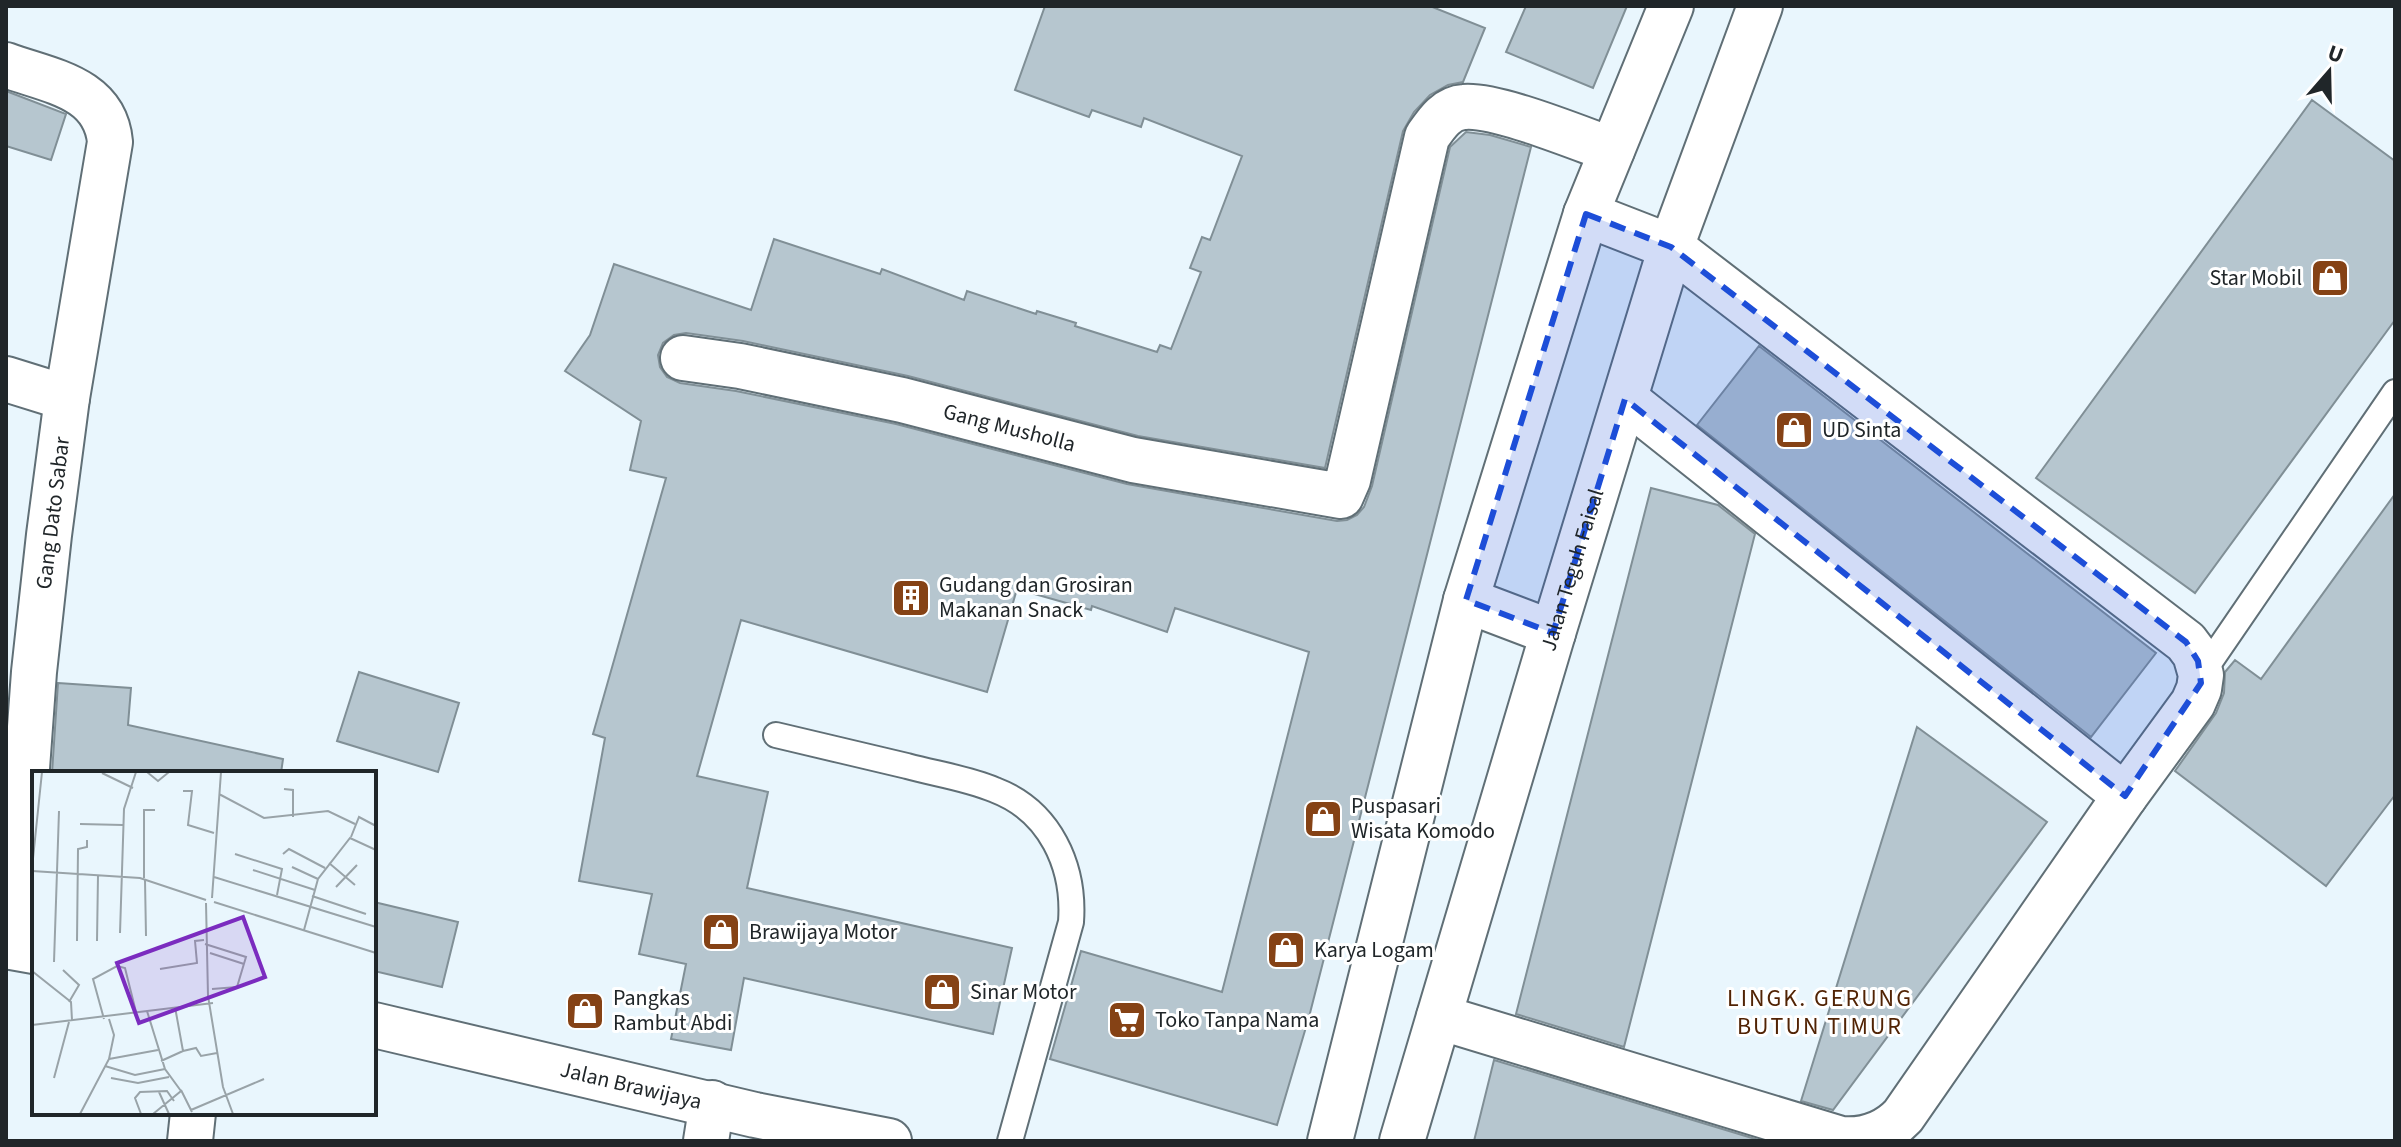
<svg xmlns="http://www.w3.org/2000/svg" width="2401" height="1147" font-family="'Source Sans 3',sans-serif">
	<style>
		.building { fill: #b6c6cf; stroke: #808f96; stroke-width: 2 }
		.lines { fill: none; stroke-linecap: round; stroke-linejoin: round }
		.service-casing { stroke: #606f76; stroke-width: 28 }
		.minor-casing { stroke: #606f76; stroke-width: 48 }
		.primary-casing { stroke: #606f76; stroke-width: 48 }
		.trunk-casing { stroke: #606f76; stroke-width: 48 }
		.service { stroke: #fff; stroke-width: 24 }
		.minor { stroke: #fff; stroke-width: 44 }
		.primary { stroke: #fff; stroke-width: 44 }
		.trunk { stroke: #fff; stroke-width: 44 }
		.marked { fill: #1d4ed8; fill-opacity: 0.2; stroke: #1d4ed8; stroke-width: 6; stroke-dasharray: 16 10; stroke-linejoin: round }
		.labels { text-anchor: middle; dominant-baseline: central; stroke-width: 6; stroke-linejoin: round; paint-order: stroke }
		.poi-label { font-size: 22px; fill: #202629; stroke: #fff; text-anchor: start }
		.street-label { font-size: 22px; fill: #202629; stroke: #fff }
		.neighbourhood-label { font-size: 24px; letter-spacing: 2px; fill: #512304; stroke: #fff }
		.inset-road { fill: none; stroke: #99a3a8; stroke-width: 2 }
		.view { fill: #7b2cbf; fill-opacity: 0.15; stroke: #7b2cbf; stroke-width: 4 }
		.inset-edge { fill: none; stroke: #202629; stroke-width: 4 }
	</style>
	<rect width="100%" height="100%" fill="#e9f6fd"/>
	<!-- building -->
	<path class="building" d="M 1045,6 L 1430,6 L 1485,28 L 1463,82 L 1448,85 L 1430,95 L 1414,112 L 1403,131 L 1325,468 L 1138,436 L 908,376 L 743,341 L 686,333 L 674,335 L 663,343 L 658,355 L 660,367 L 667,377 L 680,383 L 736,391 L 896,424 L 1127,484 L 1337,521 L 1347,520 L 1357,515 L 1364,507 L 1372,486 L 1450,147 L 1466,132 L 1490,135 L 1531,147 L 1309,1017 L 1277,1125 L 1050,1059 L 1081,951 L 1222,992 L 1309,652 L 1175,608 L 1167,632 L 1092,606 L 1091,610 L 1017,589 L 987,692 L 741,620 L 697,776 L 768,792 L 747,888 L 1012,948 L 993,1034 L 744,978 L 731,1050 L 671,1039 L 686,964 L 639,954 L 652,894 L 579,881 L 605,738 L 593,734 L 666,478 L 630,470 L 641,421 L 565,371 L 590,335 L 614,264 L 751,310 L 774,239 L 880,274 L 882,269 L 964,300 L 967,291 L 1036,314 L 1037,311 L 1076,323 L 1075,326 L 1157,352 L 1160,345 L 1171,349 L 1201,272 L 1190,268 L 1202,237 L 1210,240 L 1242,156 L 1144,118 L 1141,127 L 1092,110 L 1089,117 L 1015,90 Z
		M 1526,6 L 1627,6 L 1593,88 L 1506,52 Z
		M 6,91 L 66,114 L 51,160 L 6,146 Z
		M 2312,100 L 2395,161 L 2395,320 L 2195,593 L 2036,478 Z
		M 1759,346 L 2156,653 L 2091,737 L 1697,425 Z
		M 1651,488 L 1718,505 L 1755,534 L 1624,1047 L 1516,1014 Z
		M 2395,494 L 2395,795 L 2326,886 L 2175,771 L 2216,713 L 2224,693 L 2225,672 L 2235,660 L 2261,679 Z
		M 359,672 L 459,703 L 438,772 L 337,741 Z
		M 58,683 L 131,688 L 128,725 L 283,759 L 281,773 L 52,773 Z
		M 1917,727 L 2047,822 L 1833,1110 L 1801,1101 Z
		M 374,902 L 458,922 L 442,987 L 374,971 Z
		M 1494,1060 L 1762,1141 L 1474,1141 Z"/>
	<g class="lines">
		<!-- service casing -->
		<g class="service-casing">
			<path id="service" d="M 2201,675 L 2395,392
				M 776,735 C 820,745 863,756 907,766 C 936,774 967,778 995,790 C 1050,811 1075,866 1071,922 L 1010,1141"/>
		</g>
		<!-- minor casing -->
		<g class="minor-casing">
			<g id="minor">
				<path d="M 6,65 C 49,81 105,87 110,142 L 67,398 L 49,535 L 34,672 L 14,947"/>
				<path id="s1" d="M 683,358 L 740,366 L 902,400 L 1133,460 L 1341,496 L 1348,480 L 1427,137 C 1436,124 1446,108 1464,107 C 1496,104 1578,138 1612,150"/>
				<path d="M 6,379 L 67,398"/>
				<path d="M 1625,399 L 2125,796"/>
				<path d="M 1439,1017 L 1841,1139 C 1865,1141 1886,1134 1903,1116 L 2125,796 L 2193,703 L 2199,689 L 2201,675 L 2195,654 L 2186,642 L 1671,247 L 1586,214"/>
				<path d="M 190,1141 L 193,1113"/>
				<path d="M 706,1141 L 712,1103"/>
			</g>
		</g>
		<!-- primary casing -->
		<g class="primary-casing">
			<g id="primary">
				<path d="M 6,946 L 34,951"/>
				<path id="s2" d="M 374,1025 L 755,1115 L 889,1141"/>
			</g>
		</g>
		<!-- trunk casing -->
		<g class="trunk-casing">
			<g id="trunk">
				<path d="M 1466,600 L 1553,633"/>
				<path d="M 1330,1141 L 1466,600 L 1586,214 L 1671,6"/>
				<path id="s3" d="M 1402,1141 L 1553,633 L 1671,247 L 1760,6"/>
			</g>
		</g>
		<!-- service -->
		<use href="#service" class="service"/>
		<!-- minor -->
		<use href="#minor" class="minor"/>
		<!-- primary -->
		<use href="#primary" class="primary"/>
		<!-- trunk -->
		<use href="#trunk" class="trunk"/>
	</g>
	<!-- marked area -->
	<path class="marked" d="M 1586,214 L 1671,247 L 2186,642 L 2198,661 L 2201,683 L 2125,796 L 1625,399 L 1553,633 L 1466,600 Z"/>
	<!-- icons -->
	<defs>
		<g id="shop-square" transform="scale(2)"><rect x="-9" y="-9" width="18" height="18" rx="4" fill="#854215" stroke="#fff"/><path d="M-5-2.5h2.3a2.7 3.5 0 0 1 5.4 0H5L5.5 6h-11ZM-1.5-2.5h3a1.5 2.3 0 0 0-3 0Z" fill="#fff"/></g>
		<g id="building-square" transform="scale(2)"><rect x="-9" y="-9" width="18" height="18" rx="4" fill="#854215" stroke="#fff"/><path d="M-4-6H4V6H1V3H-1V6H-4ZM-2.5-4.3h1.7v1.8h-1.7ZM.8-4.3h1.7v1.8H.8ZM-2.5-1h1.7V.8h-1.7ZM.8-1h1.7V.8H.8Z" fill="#fff"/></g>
		<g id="supermarket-square" transform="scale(2)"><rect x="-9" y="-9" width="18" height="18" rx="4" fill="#854215" stroke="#fff"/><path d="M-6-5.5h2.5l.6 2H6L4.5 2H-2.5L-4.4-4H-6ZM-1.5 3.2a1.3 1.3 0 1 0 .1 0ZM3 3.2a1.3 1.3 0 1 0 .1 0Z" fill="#fff"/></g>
	</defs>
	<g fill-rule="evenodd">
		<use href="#shop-square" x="2330" y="278"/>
		<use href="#shop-square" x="1794" y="430"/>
		<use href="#building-square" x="911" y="598"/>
		<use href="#shop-square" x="1323" y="819"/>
		<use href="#shop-square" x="721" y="932"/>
		<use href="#shop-square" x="1286" y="950"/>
		<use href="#shop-square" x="942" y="992"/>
		<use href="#shop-square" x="585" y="1011"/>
		<use href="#supermarket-square" x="1127" y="1020"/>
	</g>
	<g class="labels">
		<!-- poi labels -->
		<g class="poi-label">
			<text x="2302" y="278" text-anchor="end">Star Mobil</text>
			<text x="1822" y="430">UD Sinta</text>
			<text x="939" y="585">Gudang dan Grosiran<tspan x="939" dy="25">Makanan Snack</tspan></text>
			<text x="1351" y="806">Puspasari<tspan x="1351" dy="25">Wisata Komodo</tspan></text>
			<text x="749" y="932">Brawijaya Motor</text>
			<text x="1314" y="950">Karya Logam</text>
			<text x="970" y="992">Sinar Motor</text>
			<text x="613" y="998">Pangkas<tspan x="613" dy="25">Rambut Abdi</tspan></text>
			<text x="1155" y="1020">Toko Tanpa Nama</text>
		</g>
		<!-- street labels -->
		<g class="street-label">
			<text stroke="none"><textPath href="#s1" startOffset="334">Gang Musholla</textPath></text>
			<text transform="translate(53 513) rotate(-83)">Gang Dato Sabar</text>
			<text stroke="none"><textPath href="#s3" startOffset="596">Jalan Teguh Faisal</textPath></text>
			<text stroke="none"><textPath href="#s2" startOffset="264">Jalan Brawijaya</textPath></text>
		</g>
		<!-- neighbourhood labels -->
		<g class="neighbourhood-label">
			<text x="1820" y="998">LINGK. GERUNG<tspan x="1820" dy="28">BUTUN TIMUR</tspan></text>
		</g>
	</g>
	<!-- overview -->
	<g transform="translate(32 771)">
		<rect width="344" height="344" fill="#e9f6fd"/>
		<path class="inset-road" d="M 115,1 L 126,10 L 137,1M 70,2 L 101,17M 252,18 L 261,19 L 261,46M 151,20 L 160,20 L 156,54 L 182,62M 187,23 L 232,47 L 296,40 L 323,53M 48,53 L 91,54M 319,66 L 327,46 L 344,55M 203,83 L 250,98 L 245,124M 251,83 L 257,78 L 293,97M 297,92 L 323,114M 260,96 L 286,108M 0,97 L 10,1M 221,99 L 283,119M 0,100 L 108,107 L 174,129M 182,106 L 344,156M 112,107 L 112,39 L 123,39M 113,109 L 114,165M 304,116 L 325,94M 280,125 L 334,143M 180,127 L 189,1M 182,131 L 344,182M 174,132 L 176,225 L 191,316 L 201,343M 272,159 L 286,108 L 318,67 L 344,79M 88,162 L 92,38 L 104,1M 45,170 L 46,78 L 55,76 L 55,69M 65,170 L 66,104M 173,173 L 214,186 L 205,216 L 180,218M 178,182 L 212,193M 22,191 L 27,40M 128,198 L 165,192 L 163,170 L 172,169M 31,199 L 47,214 L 37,231M 0,200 L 39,231 L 40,249M 143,236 L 151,280 L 164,277 L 169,285 L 185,282M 115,240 L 133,298 L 149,320 L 121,343M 72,248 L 61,208 L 85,195 L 93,197 L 104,241M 0,254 L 181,232M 77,288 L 126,279M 129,290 L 151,280M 73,295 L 103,304 L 133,298M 22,307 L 37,251M 79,307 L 106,312 L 137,306M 149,319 L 160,341M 127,321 L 137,343M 159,339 L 232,308M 48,343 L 77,288 L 82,264 L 77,248M 109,343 L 103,327 L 108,321 L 135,320 L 142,330"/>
		<path class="view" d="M 211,146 L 233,206 L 107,252 L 85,192 Z"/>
		<rect width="344" height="344" class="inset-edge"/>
	</g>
	<!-- border -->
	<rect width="2401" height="1147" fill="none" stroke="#202629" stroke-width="16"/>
	<!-- north arrow -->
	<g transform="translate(2329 72) rotate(20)" stroke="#ffffff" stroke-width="6" paint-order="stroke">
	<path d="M0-6L14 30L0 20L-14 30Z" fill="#202629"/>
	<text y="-12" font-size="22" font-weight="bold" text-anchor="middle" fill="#202629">U</text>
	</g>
</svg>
